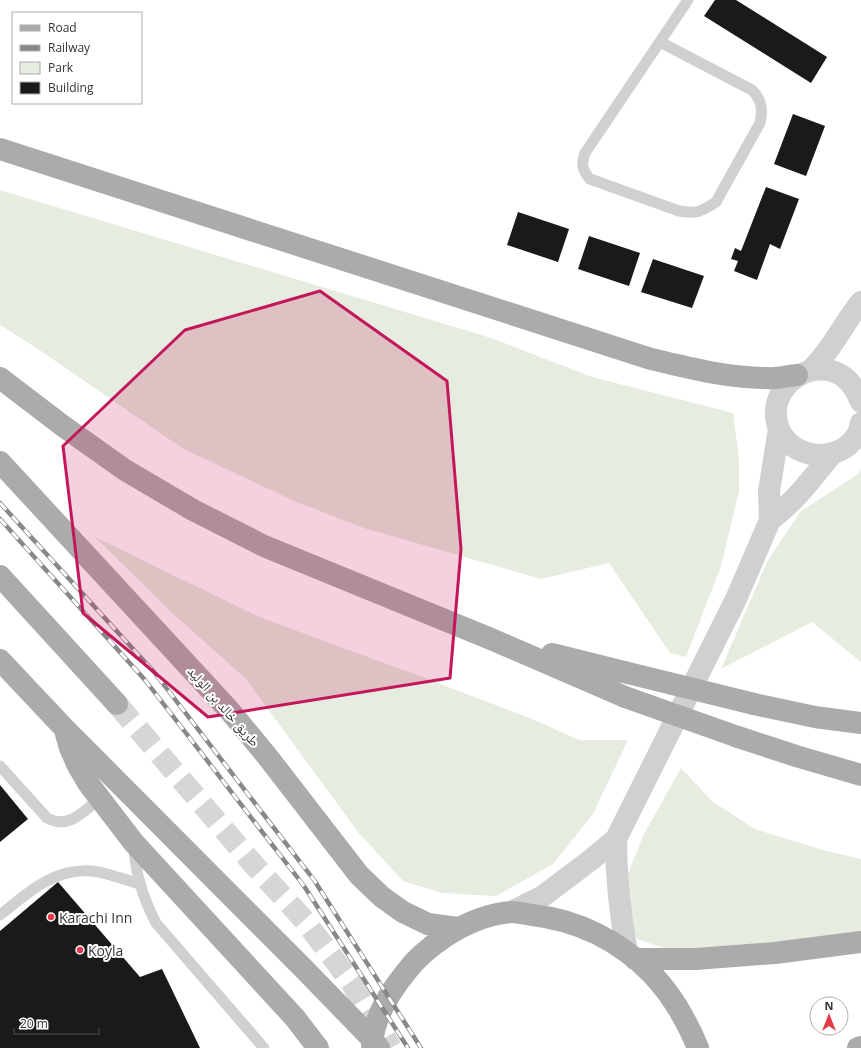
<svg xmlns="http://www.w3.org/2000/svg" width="861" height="1048" font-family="'Open Sans','Noto Naskh Arabic',sans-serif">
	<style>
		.green { fill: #e6ecdf }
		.building { fill: #1a1a1a }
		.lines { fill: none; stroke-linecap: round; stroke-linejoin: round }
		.primary-tunnel { stroke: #d6d6d6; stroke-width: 22; stroke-dasharray: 22 11; stroke-linecap: butt }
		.service { stroke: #d0d0d0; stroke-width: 11 }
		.minor { stroke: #d0d0d0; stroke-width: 22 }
		.tertiary { stroke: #d0d0d0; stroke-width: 22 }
		.primary { stroke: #ababab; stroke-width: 22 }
		.rail-casing { stroke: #888; stroke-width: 4.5 }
		.rail { stroke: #fff; stroke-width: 3; stroke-dasharray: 9; stroke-linecap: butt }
		.primary-bridge { stroke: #ababab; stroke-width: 22 }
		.marked { fill: #c2185b; fill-opacity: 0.2; stroke: #c2185b; stroke-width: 3; stroke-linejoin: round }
		.poi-dot { fill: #e63946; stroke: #fff; stroke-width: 1.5 }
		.labels { text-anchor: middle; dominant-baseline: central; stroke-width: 4; stroke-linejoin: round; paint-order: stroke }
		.street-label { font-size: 14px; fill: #333; stroke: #fff }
		.poi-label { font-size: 14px; fill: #333; stroke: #fff; text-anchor: start }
	</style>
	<rect width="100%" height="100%" fill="#fff"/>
	<!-- green -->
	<path class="green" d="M 0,190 L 491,338 L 592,377 L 733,413 L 739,459 L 739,491 L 721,566 L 686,657 L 670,653 L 609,563 L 541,579 L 364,528 L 294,501 L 182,448 L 35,347 L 0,325 Z
		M 861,468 L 861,662 L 812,622 L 721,669 L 767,562 L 800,512 L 858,474 Z
		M 95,537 L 259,617 L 414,674 L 530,718 L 579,740 L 628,740 L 593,814 L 553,864 L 496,896 L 442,893 L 403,881 L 358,832 L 246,679 L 169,610 Z
		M 681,768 L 713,802 L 755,829 L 823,850 L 861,859 L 861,935 L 676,952 L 637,939 L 626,911 L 625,881 L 644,834 Z"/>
	<!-- building -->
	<path class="building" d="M 715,0 L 736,0 L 827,57 L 811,83 L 704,16 Z
		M 793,114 L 825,126 L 806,176 L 774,164 Z
		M 766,187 L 799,199 L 780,249 L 770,244 L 757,280 L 734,271 L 738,261 L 731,259 L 735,248 L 741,251 Z
		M 518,212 L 569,229 L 558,262 L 507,245 Z
		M 589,236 L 640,253 L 629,286 L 578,269 Z
		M 653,259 L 704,276 L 692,308 L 641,292 Z
		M 0,785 L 28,819 L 0,842 Z
		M 58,882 L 140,977 L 162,969 L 200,1048 L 0,1048 L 0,931 Z"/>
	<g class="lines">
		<!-- primary-tunnel -->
		<path class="primary-tunnel" d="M 117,704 L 254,865 L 305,921 L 351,982 L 391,1048"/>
		<!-- service -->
		<path class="service" d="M 660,42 L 752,90 C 762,100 763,110 760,123 L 716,202 C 701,212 696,214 679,211 L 590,179 C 582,170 581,164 585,153 L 688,0
			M 0,766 L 47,818 C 69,830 84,811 100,798
			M 134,846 C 135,874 143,898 156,923 L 264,1048
			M 0,915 C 28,893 53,868 92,871 C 108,873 124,879 139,884"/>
		<!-- minor -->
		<path class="minor" d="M 811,370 C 832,350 843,324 861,302"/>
		<!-- tertiary -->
		<path class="tertiary" d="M 861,402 C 857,393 853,384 844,377 C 815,356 773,382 776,417 C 780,457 836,469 857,435 C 859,432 860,427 861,423
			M 770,520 C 796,501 812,478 832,454
			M 616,839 C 616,877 620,914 627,952
			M 511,912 L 543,896 L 592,859 L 616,839 L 736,599 L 770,520 L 769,491 L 779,429"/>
		<!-- primary -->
		<path class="primary" d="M 0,149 L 651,359 C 690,368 727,378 767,378 C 777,379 787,376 797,375
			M 0,378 L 63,426 L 125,470 L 193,510 L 264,546 L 491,639 L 625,697
			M 0,462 L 182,659 L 229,710 L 267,756 L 359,875 L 382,897 L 403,912 L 428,924 L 458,928
			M 0,576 L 117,704
			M 552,654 L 624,672
			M 0,660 L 65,729 L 304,969 L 372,1039 L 379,1048
			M 754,704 L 815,717 L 861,723
			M 66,734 L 70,748 L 78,766 L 88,783 L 134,843 L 295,1018 L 318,1048
			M 738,737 L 796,756 L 861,775
			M 635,959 L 696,959 L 775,953 L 861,942
			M 372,1048 C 372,1020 389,993 406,972 C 417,957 431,946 446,936 C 466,923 488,914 511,912 C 518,912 525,914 532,915 C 578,920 620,941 652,974 C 672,995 687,1021 698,1048
			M 858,1048 L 861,1047"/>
		<!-- rail casing -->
		<g class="rail-casing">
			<path id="rail" d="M 0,503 L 154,672 L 314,880 L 421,1048
				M 0,519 L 145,680 L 304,886 L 408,1048"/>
		</g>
		<!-- rail -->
		<use href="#rail" class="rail"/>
		<!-- primary-bridge -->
		<path class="primary-bridge" d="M 624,672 L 754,704
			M 625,697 L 738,737"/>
	</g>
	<!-- marked area -->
	<path class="marked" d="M 320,291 L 447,381 L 461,549 L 450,678 L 208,717 L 83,613 L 63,446 L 185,330 Z"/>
	<!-- markers -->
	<g class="poi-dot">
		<circle cx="51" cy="917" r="4"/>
		<circle cx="80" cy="950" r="4"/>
	</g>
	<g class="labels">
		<!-- street labels -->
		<g class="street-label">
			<text transform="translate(224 706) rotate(49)">طريق خالد بن الوليد</text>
		</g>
		<!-- poi labels -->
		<g class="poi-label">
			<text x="59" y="917">Karachi Inn</text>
			<text x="88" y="950">Koyla</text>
		</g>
	</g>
	<!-- legend -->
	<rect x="12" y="12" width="130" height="92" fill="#ffffff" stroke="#adadad"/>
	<rect x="20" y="25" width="20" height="6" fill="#ababab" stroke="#adadad"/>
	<text x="48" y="32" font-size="12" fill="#333333">Road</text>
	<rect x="20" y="45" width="20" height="6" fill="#888888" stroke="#adadad"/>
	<text x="48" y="52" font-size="12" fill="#333333">Railway</text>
	<rect x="20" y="62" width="20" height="12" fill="#e6ecdf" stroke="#adadad"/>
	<text x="48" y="72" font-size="12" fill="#333333">Park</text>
	<rect x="20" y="82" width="20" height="12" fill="#1a1a1a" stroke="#adadad"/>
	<text x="48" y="92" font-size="12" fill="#333333">Building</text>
	<!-- north arrow -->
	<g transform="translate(829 1016)"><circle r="19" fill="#ffffff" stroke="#adadad"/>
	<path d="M0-3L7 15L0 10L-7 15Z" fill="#e63946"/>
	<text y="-6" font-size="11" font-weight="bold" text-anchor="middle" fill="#333333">N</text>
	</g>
	<!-- scale -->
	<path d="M14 1028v6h85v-6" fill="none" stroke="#333333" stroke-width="2"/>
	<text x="20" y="1028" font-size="12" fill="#333333" stroke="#ffffff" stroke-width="3" paint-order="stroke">20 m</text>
</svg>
